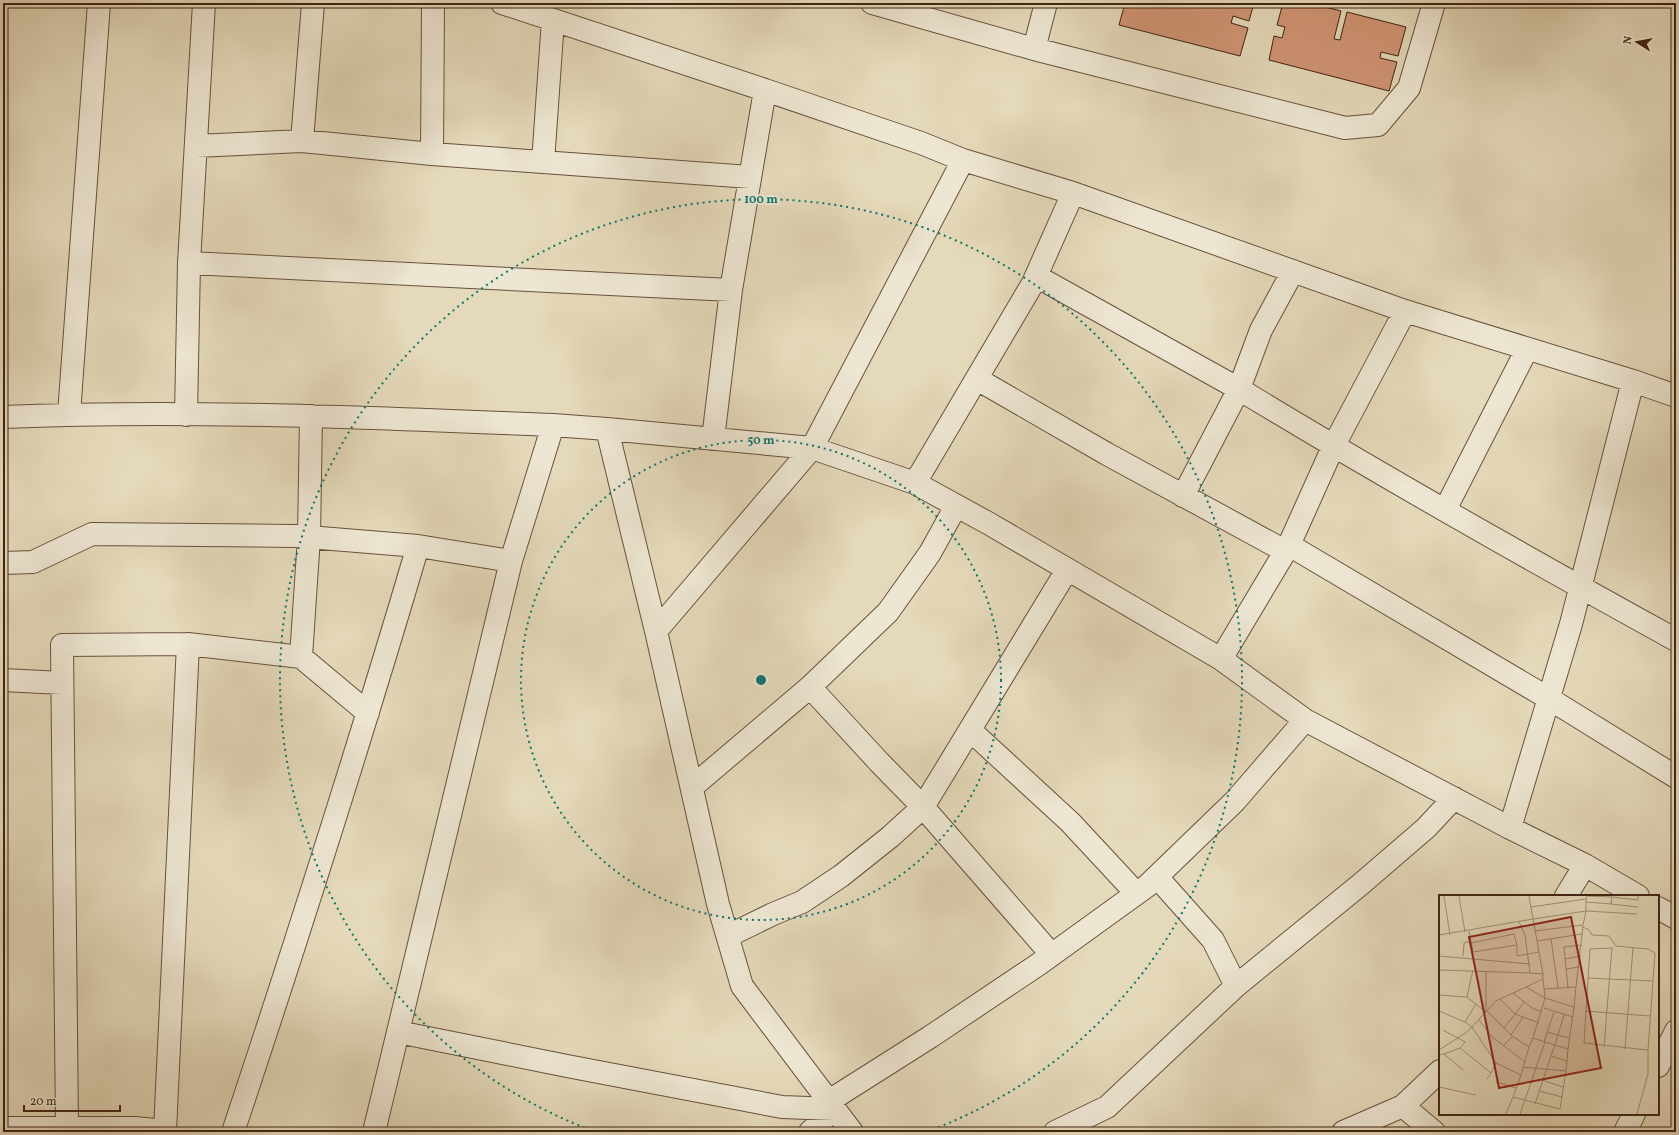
<svg xmlns="http://www.w3.org/2000/svg" width="1679" height="1135" font-family="Vollkorn,serif">
	<style>
		.building { fill: #d19574; stroke: #402412 }
		.lines { fill: none; stroke-linecap: round; stroke-linejoin: round }
		.street-casing { stroke: #69513c; stroke-width: 24 }
		.street { stroke: #ede6d2; stroke-width: 22 }
		.ring { fill: none; stroke: #0f766e; stroke-width: 2; stroke-dasharray: 2 4 }
		.inset-road { fill: none; stroke: #a29177; stroke-width: 1 }
		.view { fill: #8f2418; fill-opacity: 0.15; stroke: #8f2418; stroke-width: 2 }
		.inset-edge { fill: none; stroke: #402412; stroke-width: 2 }
		.centre { fill: #0f766e; stroke: #ede6d2; stroke-width: 2 }
		.ring-label { font-size: 12px; text-anchor: middle; font-weight: bold; fill: #0f766e; stroke: #ede6d2; stroke-width: 4; stroke-linejoin: round; paint-order: stroke }
	</style>
	<rect width="100%" height="100%" fill="#e4d9ba"/>
	<filter id="stains"><feTurbulence type="fractalNoise" baseFrequency=".005" numOctaves="4"/><feColorMatrix values="0 0 0 0 .2 0 0 0 0 .09 0 0 0 0 .02 0 0 0 .5 -.17"/></filter>
	<radialGradient id="worn" r=".72"><stop offset=".6" stop-color="#630" stop-opacity="0"/><stop offset="1" stop-color="#630" stop-opacity=".3"/></radialGradient>
	<!-- building -->
	<path class="building" d="M 1125,3 L 1185,3 L 1191,6 L 1192,3 L 1254,3 L 1249,21 L 1233,16 L 1231,23 L 1248,28 L 1240,56 L 1119,25 Z
		M 1283,3 L 1309,3 L 1341,11 L 1334,39 L 1340,40 L 1347,12 L 1406,27 L 1398,56 L 1381,52 L 1380,58 L 1397,62 L 1389,91 L 1269,60 L 1274,36 L 1282,38 L 1285,27 L 1277,25 Z"/>
	<g class="lines">
		<!-- street casing -->
		<g class="street-casing">
			<path id="street" d="M 313,3 L 302,141 L 432,154 L 750,177
				M 502,3 L 765,90
				M 872,3 L 1034,49 L 1345,128 L 1378,125 L 1409,88 L 1434,3
				M 1034,49 L 1046,3
				M 196,146 L 302,141
				M 432,154 L 433,3
				M 543,162 L 553,20
				M 189,263 L 731,290
				M 1293,271 L 1261,330 L 1239,389 C 1382,476 1529,559 1676,640
				M 1036,276 L 1239,389 L 1183,496
				M 977,379 L 1107,454 L 1285,551
				M 1633,381 L 1405,311 L 1333,447 L 1289,545 L 1548,698 L 1676,777
				M 69,414 L 99,3
				M 186,415 L 189,263 L 204,3
				M 3,417 C 186,409 370,418 553,425
				M 607,429 L 812,448
				M 713,439 L 731,290 L 765,90 L 921,143 L 963,160
				M 915,483 L 1033,283 L 1073,193
				M 1445,510 L 1527,349
				M 1289,545 L 1221,659 L 1305,720
				M 3,563 L 33,562 L 92,534 L 296,536 L 418,546 L 511,561
				M 656,631 L 812,448
				M 188,644 L 301,657 L 309,537 L 311,416
				M 301,657 L 368,713
				M 1221,659 L 988,523 L 915,483 L 812,448 L 963,160 L 1073,193 L 1405,311
				M 3,680 L 62,683
				M 810,687 L 879,762 L 923,807 L 1067,570
				M 970,730 L 1070,822 L 1136,893
				M 692,787 L 810,687 L 888,612 L 930,553 L 956,506
				M 1510,828 L 1571,624 L 1633,381 L 1676,396
				M 1585,865 L 1638,896
				M 1157,877 L 1213,940 L 1236,986
				M 1658,908 L 1676,918
				M 728,936 L 773,914 L 802,902 L 841,876 L 890,837 L 923,807 L 1051,954
				M 398,1032 L 567,1066 L 782,1107 L 834,1109
				M 1658,1066 L 1676,1031
				M 829,1101 L 930,1037 L 1039,964 L 1147,886 L 1235,801 L 1305,720 L 1510,828 L 1585,865 L 1566,896
				M 1403,1106 L 1440,1071
				M 3,1128 L 135,1128 L 165,1131 L 188,644 L 62,645 L 67,1127
				M 233,1132 C 298,937 360,742 418,546
				M 374,1132 L 511,561 L 553,425 L 607,429 L 656,631 L 718,904 L 742,986 L 852,1132
				M 810,1132 L 834,1109
				M 1055,1132 L 1107,1107 L 1236,986 L 1361,884 L 1426,828 L 1454,798
				M 1343,1132 L 1403,1106 L 1434,1132
				M 1625,1132 L 1634,1114"/>
		</g>
		<!-- street -->
		<use href="#street" class="street"/>
	</g>
	<!-- distance rings -->
	<g class="ring">
		<circle cx="761" cy="680" r="240"/>
		<path d="M596 1132A481 481 0 1 1 926 1132"/>
	</g>
	<!-- overview -->
	<g transform="translate(1439 895)">
		<rect width="220" height="220" fill="#e4d9ba"/>
		<path class="inset-road" d="M 5,1 L 11,40M 20,1 L 26,37M 173,2 L 199,5 L 199,1M 147,4 L 147,16 L 198,19M 147,7 L 172,9 L 173,2 L 148,1M 172,9 L 199,12M 92,12 L 147,4 L 148,1M 80,27 L 86,40 L 91,78M 144,32 L 150,35 L 153,40 L 170,41 L 177,51 L 209,54 L 216,58 L 209,155 L 145,148 L 151,54 L 172,53M 30,36 L 34,57 L 78,50 L 75,39 L 32,48M 96,36 L 144,30 L 147,16 L 94,24 L 104,79M 0,40 L 94,24 L 90,1M 112,44 L 119,93M 98,46 L 143,39M 78,50 L 78,61 L 100,57M 0,61 L 91,69M 24,61 L 25,48 L 32,46M 126,64 L 142,61M 127,74 L 140,72M 0,75 L 91,78 L 104,79 L 104,84 L 57,106 L 28,137 L 0,155M 34,75 L 28,102 L 47,117M 47,76 L 47,117M 149,83 L 213,86M 104,84 L 106,103M 87,92 L 106,103M 137,92 L 144,31M 129,93 L 125,52 L 143,50M 105,94 L 137,92 L 135,112M 74,98 L 93,113 L 103,117M 0,100 L 28,102M 61,104 L 76,119 L 65,133M 85,107 L 76,119 L 100,128M 37,109 L 26,127 L 33,132 L 57,168 L 52,178M 105,113 L 134,122M 0,116 L 26,127M 48,116 L 73,141 L 90,152 L 82,180 L 57,168M 146,116 L 211,121M 40,125 L 52,141 L 86,167M 4,135 L 26,147 L 21,153 L 5,159M 108,137 L 119,140 L 125,120M 72,140 L 84,122M 94,143 L 106,103 L 135,112 L 129,154M 105,147 L 115,117M 65,150 L 74,141M 90,152 L 94,143 L 106,147M 165,152 L 173,52M 21,153 L 52,178 L 48,184M 186,154 L 194,53M 0,160 L 5,159 L 24,175M 112,161 L 128,166M 82,180 L 74,202 L 121,214 L 127,176 L 84,172M 103,185 L 124,192M 57,187 L 77,193M 0,192 L 37,200M 100,196 L 123,202M 96,209 L 119,140 L 130,143M 67,219 L 74,202M 81,219 L 106,147 L 129,154 L 127,176M 198,219 L 209,179 L 209,155"/>
		<path class="view" d="M 132,22 L 162,173 L 60,193 L 30,42 Z"/>
		<rect width="220" height="220" class="inset-edge"/>
	</g>
	<circle cx="761" cy="680" r="6" class="centre"/>
	<g class="ring-label">
		<text x="761" y="203">100 m</text>
		<text x="761" y="444">50 m</text>
	</g>
	<!-- margin -->
	<rect width="1679" height="1135" fill="none" stroke="#e4d9ba" stroke-width="16"/>
	<rect x="4" y="4" width="1671" height="1127" fill="none" stroke="#402412" stroke-width="2"/>
	<rect x="8" y="8" width="1663" height="1119" fill="none" stroke="#402412"/>
	<!-- north arrow -->
	<g transform="translate(1637 42) rotate(281)" stroke="#ede6d2" stroke-width="3" paint-order="stroke">
	<path d="M0-3L7 15L0 10L-7 15Z" fill="#402412"/>
	<text y="-6" font-size="11" font-weight="bold" text-anchor="middle" fill="#402412">N</text>
	</g>
	<!-- scale -->
	<path d="M24 1105v6h96v-6" fill="none" stroke="#402412" stroke-width="2"/>
	<text x="30" y="1105" font-size="12" fill="#402412" stroke="#ede6d2" stroke-width="3" paint-order="stroke">20 m</text>
	<rect width="100%" height="100%" filter="url(#stains)"/>
	<rect width="100%" height="100%" fill="url(#worn)"/>
</svg>
